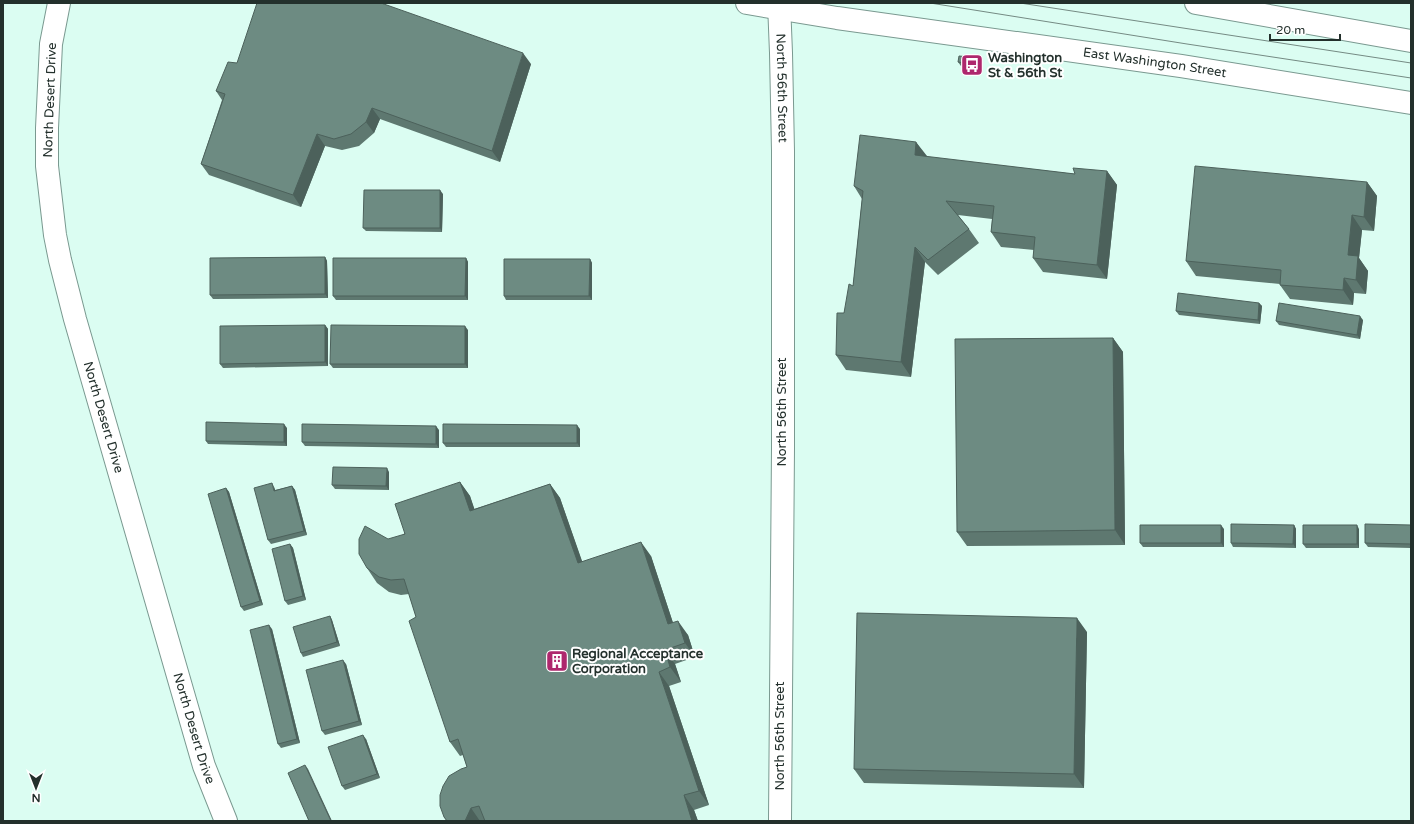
<svg xmlns="http://www.w3.org/2000/svg" width="1414" height="824" font-family="'Varela Round',sans-serif">
	<style>
		.lines { fill: none; stroke-linecap: round; stroke-linejoin: round }
		.minor-casing { stroke: #7a9990; stroke-width: 24 }
		.major-casing { stroke: #7a9990; stroke-width: 24 }
		.minor { stroke: #fff; stroke-width: 22 }
		.major { stroke: #fff; stroke-width: 22 }
		.tram { stroke: #748a83; stroke-width: 1 }
		.wall { fill: #5e7870 }
		.shaded-wall { fill: #4c615b }
		.building { fill: #6d8b82; stroke: #4c615b }
		.labels { text-anchor: middle; dominant-baseline: central; stroke-width: 4; stroke-linejoin: round; paint-order: stroke }
		.poi-label { font-size: 13px; font-weight: bold; fill: #23302c; stroke: #fff; text-anchor: start }
		.street-label { font-size: 13px; fill: #23302c; stroke: #fff }
	</style>
	<rect width="100%" height="100%" fill="#dbfdf2"/>
	<g class="lines">
		<!-- minor casing -->
		<g class="minor-casing">
			<g id="minor">
				<path id="s1" d="M 59,3 L 51,44 L 47,128 L 47,166 L 55,235 L 60,260 L 75,319 L 204,766 L 226,821"/>
				<path id="s2" d="M 779,3 L 781,53 L 783,151 L 783,448 L 780,821"/>
			</g>
		</g>
		<!-- major casing -->
		<g class="major-casing">
			<g id="major">
				<path id="s3" d="M 747,3 L 837,18 L 1181,66 L 1411,103"/>
				<path d="M 1196,3 L 1411,41"/>
			</g>
		</g>
		<!-- minor -->
		<use href="#minor" class="minor"/>
		<!-- major -->
		<use href="#major" class="major"/>
		<!-- tram -->
		<path class="tram" d="M 930,3 L 1187,44 L 1411,78
			M 1020,3 L 1411,63"/>
	</g>
	<!-- wall -->
	<path class="wall" d="M 970,57 L 973,61 L 975,68 L 961,66 L 958,62 Z
		M 237,63 L 531,64 L 500,162 L 380,119 L 374,133 L 359,146 L 342,150 L 325,146 L 301,207 L 209,175 L 201,164 L 222,100 L 216,91 Z
		M 916,142 L 926,157 L 1075,174 L 1107,171 L 1117,185 L 1107,279 L 1043,272 L 1033,258 L 1034,250 L 1001,247 L 991,232 L 992,219 L 958,215 L 969,229 L 979,243 L 938,275 L 925,262 L 911,377 L 846,370 L 836,355 L 844,313 L 853,286 L 862,199 L 854,186 Z
		M 1367,182 L 1377,196 L 1374,231 L 1362,230 L 1359,258 L 1368,271 L 1366,294 L 1354,293 L 1353,305 L 1290,299 L 1280,285 L 1280,284 L 1196,276 L 1186,261 Z
		M 443,194 L 442,232 L 366,231 L 363,228 Z
		M 325,257 L 327,261 L 328,298 L 213,299 L 210,295 Z
		M 466,258 L 468,262 L 468,300 L 336,300 L 333,296 Z
		M 590,259 L 592,263 L 592,300 L 506,300 L 504,296 Z
		M 1259,303 L 1262,306 L 1260,324 L 1179,315 L 1176,311 Z
		M 1363,320 L 1360,339 L 1279,325 L 1276,321 Z
		M 325,325 L 328,329 L 328,366 L 223,368 L 220,364 Z
		M 468,330 L 468,368 L 333,368 L 330,364 Z
		M 1113,338 L 1123,352 L 1125,545 L 967,546 L 957,532 Z
		M 287,428 L 287,446 L 208,444 L 206,441 Z
		M 580,429 L 580,447 L 446,447 L 443,443 Z
		M 439,430 L 439,448 L 305,446 L 302,442 Z
		M 389,472 L 389,490 L 335,489 L 332,485 Z
		M 460,482 L 470,496 L 474,509 L 550,484 L 560,498 L 582,562 L 651,556 L 673,623 L 688,635 L 695,657 L 675,664 L 681,682 L 669,686 L 709,805 L 694,810 L 698,821 L 447,821 L 444,817 L 467,767 L 463,755 L 460,756 L 450,742 L 416,617 L 409,594 L 401,595 L 389,592 L 377,583 L 367,568 Z
		M 292,486 L 295,490 L 307,535 L 271,544 L 268,540 L 274,487 L 275,490 Z
		M 226,488 L 229,492 L 263,605 L 244,611 L 241,607 Z
		M 1294,525 L 1296,529 L 1296,548 L 1233,547 L 1231,543 Z
		M 1411,525 L 1411,548 L 1368,547 L 1365,543 Z
		M 1224,529 L 1224,547 L 1143,547 L 1140,543 Z
		M 1359,529 L 1359,548 L 1306,548 L 1303,544 Z
		M 290,544 L 293,548 L 306,600 L 288,605 L 285,601 Z
		M 330,616 L 332,620 L 340,646 L 303,657 L 301,653 Z
		M 272,629 L 300,743 L 281,748 L 278,744 Z
		M 1087,632 L 1084,788 L 864,783 L 854,769 Z
		M 346,664 L 362,725 L 325,735 L 322,731 Z
		M 366,739 L 380,778 L 345,790 L 342,786 Z"/>
	<!-- shaded-wall -->
	<path class="shaded-wall" d="M 523,53 L 531,64 L 500,162 L 492,151 Z
		M 970,57 L 973,61 L 975,68 L 972,64 Z
		M 372,108 L 380,119 L 374,133 L 366,122 Z
		M 317,134 L 325,146 L 301,207 L 293,195 Z
		M 916,142 L 927,156 L 925,170 L 915,155 Z
		M 1107,171 L 1117,185 L 1107,279 L 1097,265 Z
		M 1367,182 L 1377,196 L 1374,231 L 1364,217 Z
		M 440,190 L 443,194 L 442,232 L 440,228 Z
		M 1352,215 L 1362,230 L 1359,258 L 1368,271 L 1366,294 L 1356,280 L 1348,255 Z
		M 915,247 L 925,262 L 911,377 L 901,362 Z
		M 325,257 L 327,261 L 328,298 L 325,294 Z
		M 466,258 L 468,262 L 468,300 L 465,296 Z
		M 590,259 L 592,263 L 592,300 L 589,296 Z
		M 1344,278 L 1354,293 L 1353,305 L 1343,290 Z
		M 1259,303 L 1262,306 L 1260,324 L 1258,320 Z
		M 1360,316 L 1363,320 L 1360,339 L 1357,335 Z
		M 325,325 L 328,329 L 328,366 L 325,362 Z
		M 465,326 L 468,330 L 468,368 L 465,364 Z
		M 1113,338 L 1123,352 L 1125,545 L 1115,530 Z
		M 284,424 L 287,428 L 287,446 L 284,442 Z
		M 577,425 L 580,429 L 580,447 L 577,443 Z
		M 436,426 L 439,430 L 439,448 L 436,444 Z
		M 387,468 L 389,472 L 389,490 L 386,486 Z
		M 460,482 L 470,496 L 480,525 L 470,511 Z
		M 272,483 L 274,487 L 277,495 L 274,491 Z
		M 550,484 L 560,498 L 588,578 L 578,563 Z
		M 292,486 L 295,490 L 307,535 L 304,531 Z
		M 226,488 L 229,492 L 263,605 L 260,601 Z
		M 1221,525 L 1224,529 L 1224,547 L 1221,543 Z
		M 1294,525 L 1296,529 L 1296,548 L 1293,544 Z
		M 1357,525 L 1359,529 L 1359,548 L 1357,544 Z
		M 641,542 L 651,556 L 678,638 L 668,624 Z
		M 290,544 L 293,548 L 306,600 L 303,596 Z
		M 330,616 L 332,620 L 340,646 L 337,642 Z
		M 1077,618 L 1087,632 L 1084,788 L 1074,774 Z
		M 678,621 L 688,635 L 695,657 L 685,643 Z
		M 269,625 L 272,629 L 300,743 L 297,739 Z
		M 665,650 L 675,664 L 681,682 L 670,667 Z
		M 343,660 L 346,664 L 362,725 L 359,721 Z
		M 659,672 L 669,686 L 709,805 L 699,791 Z
		M 363,735 L 366,739 L 380,778 L 377,774 Z
		M 305,765 L 308,769 L 332,821 L 331,821 Z
		M 684,795 L 694,810 L 698,821 L 692,821 Z
		M 471,808 L 480,821 L 465,821 Z"/>
	<!-- building -->
	<path class="building" d="M 257,3 L 381,3 L 523,53 L 492,151 L 372,108 L 366,122 L 351,134 L 334,139 L 317,134 L 293,195 L 201,164 L 225,94 L 216,91 L 228,62 L 237,63 Z
		M 959,56 L 970,57 L 972,64 L 958,62 Z
		M 860,135 L 916,142 L 915,155 L 1075,174 L 1073,168 L 1107,171 L 1097,265 L 1033,258 L 1035,237 L 991,232 L 994,206 L 946,201 L 969,229 L 928,260 L 915,247 L 901,362 L 836,355 L 837,313 L 844,313 L 849,284 L 853,286 L 863,191 L 854,186 Z
		M 1195,166 L 1367,182 L 1364,217 L 1352,215 L 1348,255 L 1358,256 L 1356,280 L 1344,278 L 1343,290 L 1280,285 L 1281,270 L 1186,261 Z
		M 364,190 L 440,190 L 440,228 L 363,228 Z
		M 325,257 L 325,294 L 210,295 L 210,258 Z
		M 333,258 L 466,258 L 465,296 L 333,296 Z
		M 504,259 L 590,259 L 589,296 L 504,296 Z
		M 1178,293 L 1259,303 L 1258,320 L 1176,311 Z
		M 1279,303 L 1360,316 L 1357,335 L 1276,321 Z
		M 325,325 L 325,362 L 220,364 L 220,326 Z
		M 331,325 L 465,326 L 465,364 L 330,364 Z
		M 1113,338 L 1115,530 L 957,532 L 955,339 Z
		M 206,422 L 284,424 L 284,442 L 206,441 Z
		M 302,424 L 436,426 L 436,444 L 302,442 Z
		M 443,424 L 577,425 L 577,443 L 443,443 Z
		M 333,467 L 387,468 L 386,486 L 332,485 Z
		M 460,482 L 470,511 L 550,484 L 578,563 L 641,542 L 668,624 L 678,621 L 685,643 L 665,650 L 670,667 L 659,672 L 699,791 L 684,795 L 692,821 L 485,821 L 479,806 L 471,808 L 465,821 L 447,821 L 444,817 L 440,806 L 440,795 L 443,786 L 449,776 L 461,769 L 467,767 L 458,739 L 450,742 L 409,621 L 416,617 L 404,579 L 391,580 L 379,577 L 367,568 L 359,554 L 359,539 L 365,526 L 388,539 L 405,534 L 395,504 Z
		M 272,483 L 274,491 L 292,486 L 304,531 L 268,540 L 254,488 Z
		M 226,488 L 260,601 L 241,607 L 208,494 Z
		M 1231,524 L 1294,525 L 1293,544 L 1231,543 Z
		M 1365,524 L 1411,525 L 1411,544 L 1365,543 Z
		M 1140,525 L 1221,525 L 1221,543 L 1140,543 Z
		M 1303,525 L 1357,525 L 1357,544 L 1303,544 Z
		M 290,544 L 303,596 L 285,601 L 272,549 Z
		M 857,613 L 1077,618 L 1074,774 L 854,769 Z
		M 330,616 L 337,642 L 301,653 L 293,627 Z
		M 269,625 L 297,739 L 278,744 L 250,630 Z
		M 343,660 L 359,721 L 322,731 L 306,670 Z
		M 363,735 L 377,774 L 342,786 L 328,747 Z
		M 305,765 L 331,821 L 309,821 L 288,773 Z"/>
	<!-- icons -->
	<defs>
		<g id="bus-square" transform="scale(1.15)"><rect x="-9" y="-9" width="18" height="18" rx="4" fill="#ae276d" stroke="#fff"/><path d="M-5-6H5V4H4V6H2V4H-2V6H-4V4H-5ZM-3.5-4V0h7V-4ZM-3.5 1.2v1.5H-2V1.2ZM2 1.2v1.5H3.5V1.2Z" fill="#fff"/></g>
		<g id="building-square" transform="scale(1.15)"><rect x="-9" y="-9" width="18" height="18" rx="4" fill="#ae276d" stroke="#fff"/><path d="M-4-6H4V6H1V3H-1V6H-4ZM-2.5-4.3h1.7v1.8h-1.7ZM.8-4.3h1.7v1.8H.8ZM-2.5-1h1.7V.8h-1.7ZM.8-1h1.7V.8H.8Z" fill="#fff"/></g>
	</defs>
	<g fill-rule="evenodd">
		<use href="#bus-square" x="972" y="65"/>
		<use href="#building-square" x="557" y="661"/>
	</g>
	<g class="labels">
		<!-- poi labels -->
		<g class="poi-label">
			<text x="988" y="58">Washington<tspan x="988" dy="15">St &amp; 56th St</tspan></text>
			<text x="572" y="654">Regional Acceptance<tspan x="572" dy="15">Corporation</tspan></text>
		</g>
		<!-- street labels -->
		<g class="street-label">
			<text stroke="none"><textPath href="#s3" startOffset="412">East Washington Street</textPath></text>
			<text stroke="none"><textPath href="#s2" startOffset="85">North 56th Street</textPath></text>
			<text transform="translate(50 100) rotate(-88)">North Desert Drive</text>
			<text transform="translate(782 412) rotate(-90)">North 56th Street</text>
			<text stroke="none"><textPath href="#s1" startOffset="422">North Desert Drive</textPath></text>
			<text stroke="none"><textPath href="#s1" startOffset="746">North Desert Drive</textPath></text>
			<text transform="translate(780 736) rotate(-90)">North 56th Street</text>
		</g>
	</g>
	<!-- border -->
	<rect width="1414" height="824" fill="none" stroke="#23302c" stroke-width="8"/>
	<!-- north arrow -->
	<g transform="translate(36 788) rotate(180)" stroke="#ffffff" stroke-width="3" paint-order="stroke">
	<path d="M0-3L7 15L0 10L-7 15Z" fill="#23302c"/>
	<text y="-6" font-size="11" font-weight="bold" text-anchor="middle" fill="#23302c">N</text>
	</g>
	<!-- scale -->
	<path d="M1270 34v6h70v-6" fill="none" stroke="#23302c" stroke-width="2"/>
	<text x="1276" y="34" font-size="12" fill="#23302c" stroke="#ffffff" stroke-width="3" paint-order="stroke">20 m</text>
</svg>
